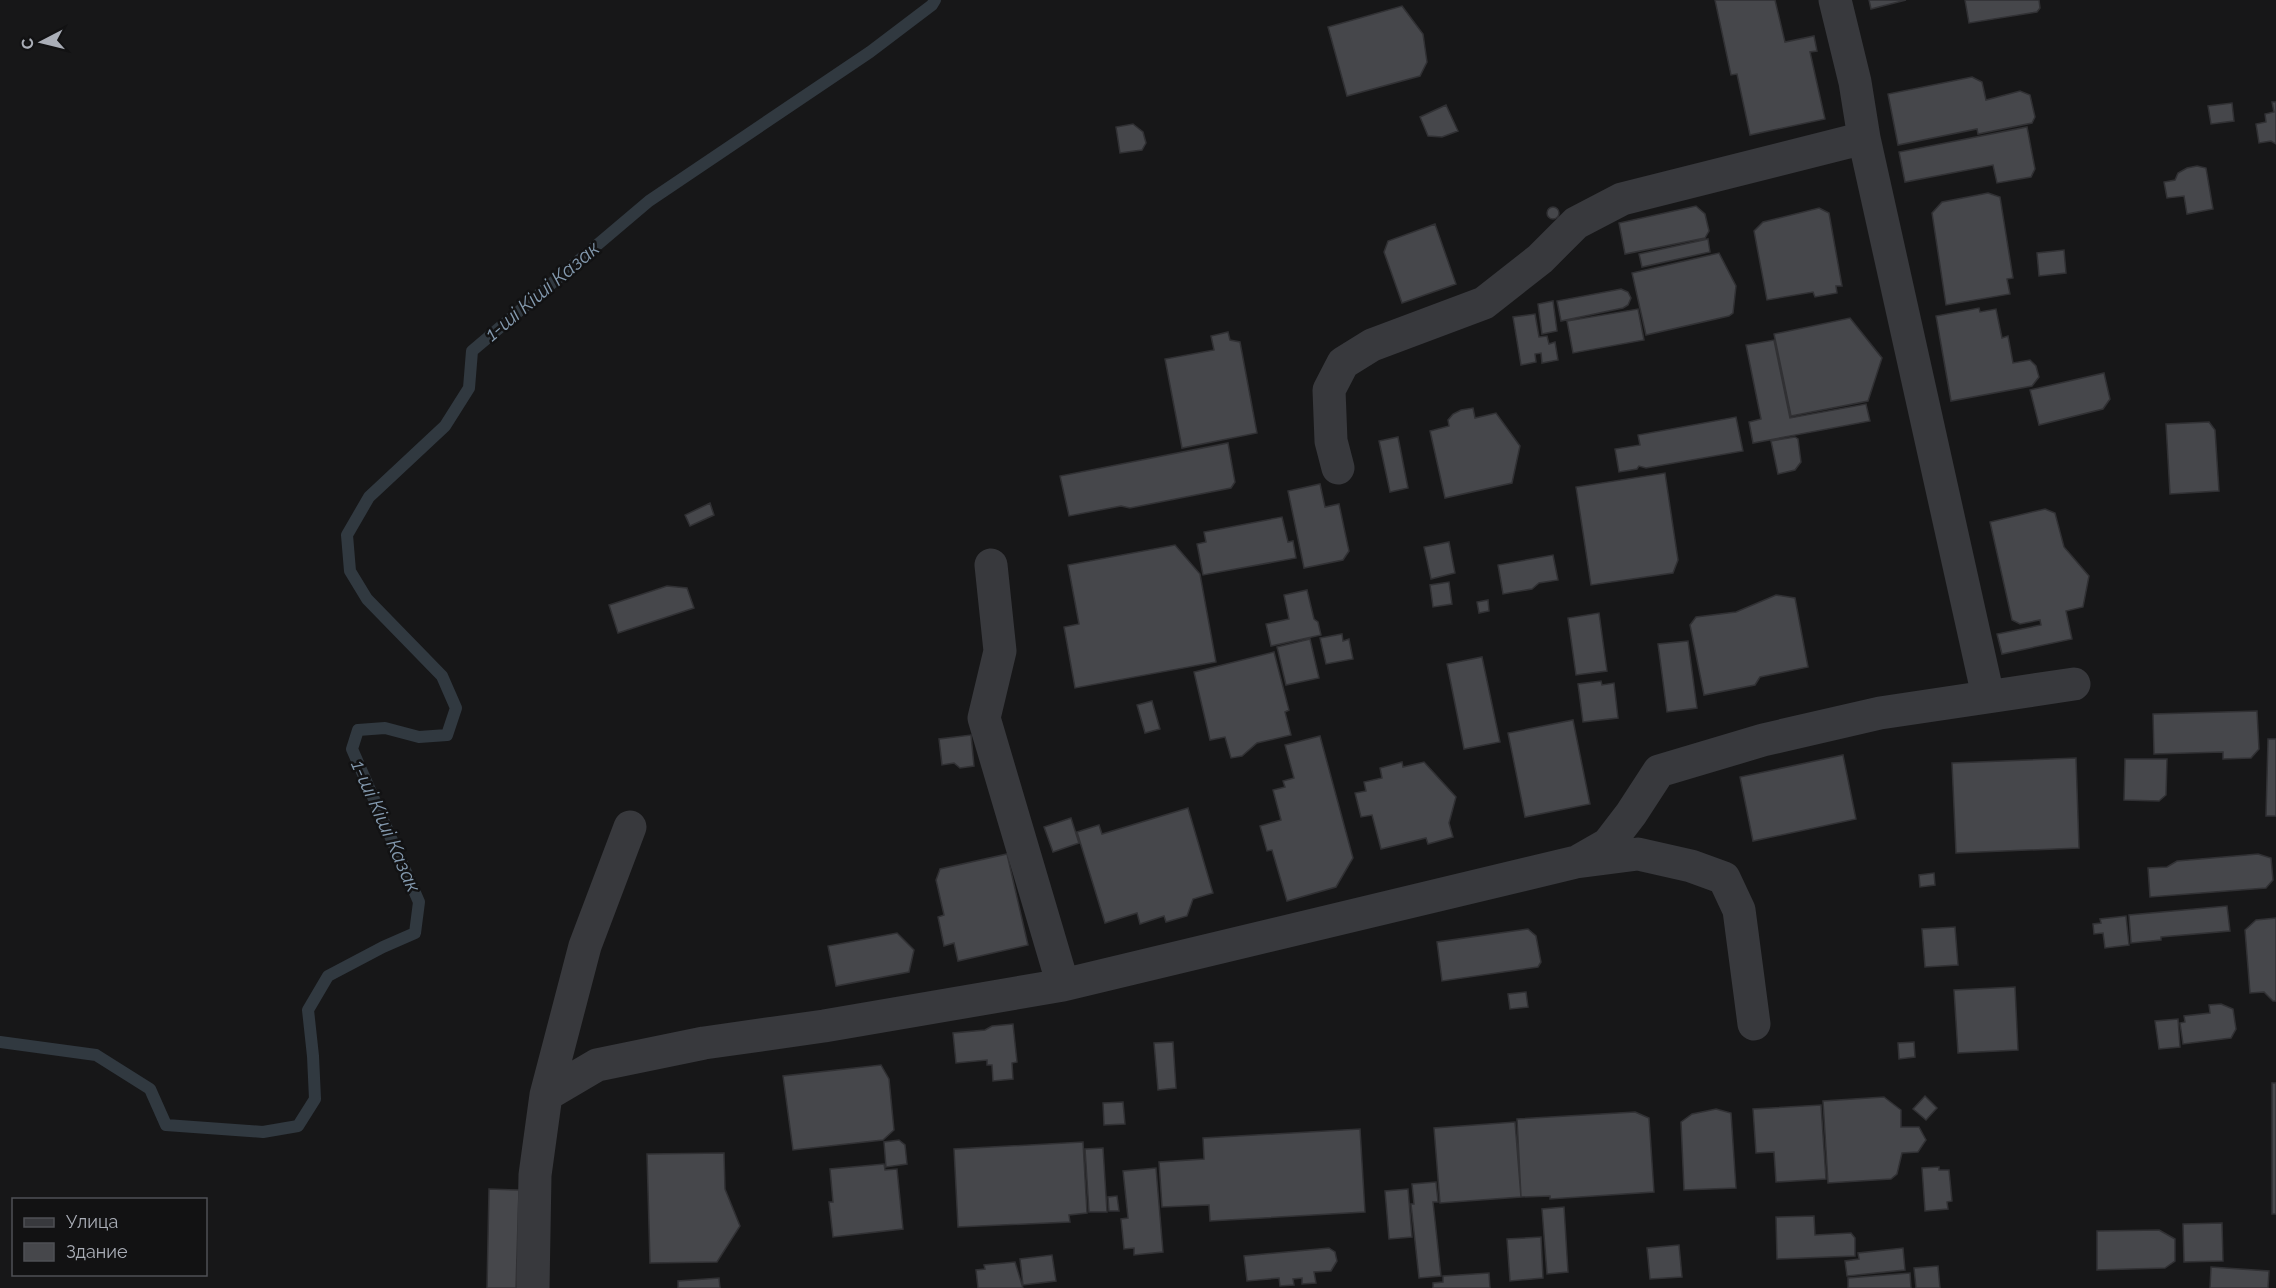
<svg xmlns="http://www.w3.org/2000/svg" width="2276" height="1288" font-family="Raleway,sans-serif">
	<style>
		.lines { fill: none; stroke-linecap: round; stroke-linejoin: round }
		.stream { stroke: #313940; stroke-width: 12 }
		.building { fill: #46474b; stroke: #313134; stroke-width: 1.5 }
		.minor { stroke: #38393d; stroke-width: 33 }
		.labels { text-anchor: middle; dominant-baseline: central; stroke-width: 5; stroke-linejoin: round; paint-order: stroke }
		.water-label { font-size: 20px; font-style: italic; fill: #849aaf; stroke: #121213 }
	</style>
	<rect width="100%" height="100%" fill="#171718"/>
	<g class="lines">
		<!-- stream -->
		<path class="stream" d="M 0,1042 L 96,1055 L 150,1089 L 166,1125 L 263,1132 L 298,1126 L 315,1099 L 313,1056 L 308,1010 L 328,976 L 383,947 L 415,933 L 419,902 L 352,749 L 358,730 L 385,728 L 419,737 L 447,735 L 456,708 L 442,676 L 367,599 L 350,571 L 347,535 L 369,497 L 445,426 L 469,388 L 472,351 L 649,201 L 870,52 L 932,5 L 935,0"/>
	</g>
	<!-- building -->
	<path class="building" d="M 1715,0 L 1775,0 L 1785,42 L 1814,36 L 1817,51 L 1810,52 L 1825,119 L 1750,135 L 1737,74 L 1731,75 Z
		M 1869,0 L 1906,0 L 1871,9 Z
		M 1965,0 L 2039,0 L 2040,8 L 2037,12 L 1969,23 Z
		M 1402,6 L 1423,34 L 1427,62 L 1420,76 L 1347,96 L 1328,27 Z
		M 1972,77 L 1982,82 L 1986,100 L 2020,91 L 2030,95 L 2035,117 L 2032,123 L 1978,134 L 1977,129 L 1898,145 L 1888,94 Z
		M 2272,102 L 2276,102 L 2276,144 L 2271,141 L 2259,143 L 2256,124 L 2266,122 L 2265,114 L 2274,112 Z
		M 2232,103 L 2234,121 L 2211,124 L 2208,106 Z
		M 1446,105 L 1458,131 L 1442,137 L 1428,136 L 1420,117 Z
		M 1133,124 L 1143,132 L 1146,143 L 1142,150 L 1120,153 L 1116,127 Z
		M 2027,127 L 2035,169 L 2031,177 L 1997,183 L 1993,165 L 1905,182 L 1899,152 Z
		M 2197,166 L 2206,168 L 2213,209 L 2187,214 L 2184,196 L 2167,198 L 2164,182 L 2175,180 L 2178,173 L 2187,168 Z
		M 1988,193 L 2000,197 L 2013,278 L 2007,279 L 2010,294 L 1946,305 L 1932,213 L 1942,202 Z
		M 1696,206 L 1705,214 L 1709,231 L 1705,238 L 1625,254 L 1619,223 Z
		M1547 213a6 6 0 1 1 12 0a6 6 0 1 1-12 0Z
		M 1819,208 L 1829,213 L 1842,286 L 1836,286 L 1837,293 L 1815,297 L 1813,292 L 1767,300 L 1754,231 L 1763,222 Z
		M 1435,224 L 1456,284 L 1402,303 L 1384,252 L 1388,241 Z
		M 1708,239 L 1710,252 L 1642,267 L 1639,254 Z
		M 2064,250 L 2066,273 L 2039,276 L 2037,253 Z
		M 1719,253 L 1736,286 L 1733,313 L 1729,316 L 1646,335 L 1632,273 Z
		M 1621,289 L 1628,292 L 1631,298 L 1628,305 L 1623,308 L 1561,321 L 1557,301 Z
		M 1553,301 L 1557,331 L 1542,334 L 1538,304 Z
		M 1979,308 L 1980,312 L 1996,309 L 2002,338 L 2008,336 L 2013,363 L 2030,360 L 2036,366 L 2039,377 L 2032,386 L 1951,401 L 1936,316 Z
		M 1638,309 L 1644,340 L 1573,353 L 1567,321 Z
		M 1535,314 L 1539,337 L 1547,336 L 1549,344 L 1555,342 L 1558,360 L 1542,363 L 1541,353 L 1535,354 L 1536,362 L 1521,365 L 1513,317 Z
		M 1850,318 L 1882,358 L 1868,401 L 1791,416 L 1774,334 Z
		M 1228,332 L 1230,340 L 1240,342 L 1257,433 L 1182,448 L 1165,359 L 1214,350 L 1211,336 Z
		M 1774,340 L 1790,418 L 1866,404 L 1870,421 L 1753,443 L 1749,422 L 1761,419 L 1746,345 Z
		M 2104,373 L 2110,399 L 2103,409 L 2039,425 L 2030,390 Z
		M 1473,408 L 1475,418 L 1496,413 L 1520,446 L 1512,483 L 1445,498 L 1430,431 L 1449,426 L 1448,420 L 1453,414 L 1461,410 Z
		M 1736,417 L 1743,451 L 1646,468 L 1639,466 L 1637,469 L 1619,472 L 1615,449 L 1640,445 L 1638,435 Z
		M 2209,422 L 2215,430 L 2219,491 L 2170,494 L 2166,424 Z
		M 1398,437 L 1408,488 L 1390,492 L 1379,441 Z
		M 1795,437 L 1798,439 L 1801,462 L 1795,470 L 1778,474 L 1771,441 Z
		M 1228,443 L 1235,482 L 1231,488 L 1130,508 L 1121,506 L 1069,516 L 1060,476 Z
		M 1665,473 L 1678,560 L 1673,573 L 1591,585 L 1576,487 Z
		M 1320,484 L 1325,507 L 1339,504 L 1349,551 L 1343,560 L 1304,568 L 1288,491 Z
		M 710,503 L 714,515 L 690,526 L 685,515 Z
		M 2045,509 L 2055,513 L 2064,547 L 2089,576 L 2083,607 L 2066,611 L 2072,639 L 2002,654 L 1997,634 L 2041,625 L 2040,620 L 2020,624 L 2012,620 L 1990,522 Z
		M 1282,517 L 1288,542 L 1293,541 L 1296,558 L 1203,575 L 1197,544 L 1206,542 L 1204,532 Z
		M 1449,542 L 1455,573 L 1431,579 L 1424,547 Z
		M 1175,545 L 1200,574 L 1216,662 L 1075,688 L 1064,627 L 1079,624 L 1068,565 Z
		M 1553,555 L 1558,580 L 1539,583 L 1532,589 L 1503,594 L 1498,565 Z
		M 1449,582 L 1452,604 L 1433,607 L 1430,585 Z
		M 667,586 L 687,588 L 694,608 L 618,633 L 609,605 Z
		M 1307,590 L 1314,619 L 1318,622 L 1321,635 L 1271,646 L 1266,624 L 1289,619 L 1284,595 Z
		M 1776,595 L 1795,598 L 1808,667 L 1760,677 L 1755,685 L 1704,695 L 1690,625 L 1696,617 L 1736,612 Z
		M 1488,600 L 1489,611 L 1479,613 L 1477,602 Z
		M 1599,613 L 1607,671 L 1576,675 L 1568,618 Z
		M 1342,634 L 1343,641 L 1349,639 L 1353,659 L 1326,664 L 1320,638 Z
		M 1310,639 L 1319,678 L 1286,685 L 1277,647 Z
		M 1688,641 L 1697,708 L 1667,712 L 1658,644 Z
		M 1274,652 L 1289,710 L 1285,712 L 1291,735 L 1257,743 L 1242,756 L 1231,758 L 1225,737 L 1210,740 L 1194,672 Z
		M 1482,657 L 1500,742 L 1464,749 L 1447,664 Z
		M 1601,681 L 1602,685 L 1614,683 L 1618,718 L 1583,722 L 1578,684 Z
		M 1152,701 L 1160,729 L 1145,733 L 1137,705 Z
		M 2257,711 L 2259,749 L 2251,758 L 2223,759 L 2223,752 L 2154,754 L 2153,714 Z
		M 1573,720 L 1590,804 L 1525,817 L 1508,733 Z
		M 971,735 L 974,766 L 960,768 L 954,763 L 942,765 L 939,739 Z
		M 1320,736 L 1353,858 L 1336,887 L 1287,901 L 1272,850 L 1267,851 L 1260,826 L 1281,820 L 1273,790 L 1285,787 L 1283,781 L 1294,778 L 1285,745 Z
		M 2268,739 L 2276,739 L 2276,816 L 2266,816 Z
		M 1843,755 L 1856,819 L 1753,841 L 1740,777 Z
		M 2076,758 L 2079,848 L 1956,853 L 1952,763 Z
		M 2125,759 L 2167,759 L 2166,795 L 2159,801 L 2124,800 Z
		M 1402,762 L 1403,767 L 1424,762 L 1456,797 L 1449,823 L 1453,837 L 1428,844 L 1426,838 L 1381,849 L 1372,815 L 1361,817 L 1355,793 L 1366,791 L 1364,782 L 1382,778 L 1380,768 Z
		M 1188,808 L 1213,893 L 1193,899 L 1187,916 L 1166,922 L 1164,916 L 1140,924 L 1137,913 L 1105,923 L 1077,832 L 1099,825 L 1102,834 Z
		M 1071,818 L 1079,843 L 1053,852 L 1044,827 Z
		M 1007,854 L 1028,945 L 958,961 L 954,943 L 944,946 L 938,917 L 944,915 L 936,880 L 940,869 Z
		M 2258,854 L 2271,858 L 2273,880 L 2266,888 L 2150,897 L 2148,868 L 2167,867 L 2177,861 Z
		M 1934,873 L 1935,885 L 1920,887 L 1919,875 Z
		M 2227,906 L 2230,931 L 2161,937 L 2161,940 L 2131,943 L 2129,915 Z
		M 2126,916 L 2129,945 L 2105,948 L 2103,933 L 2094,934 L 2093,924 L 2101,923 L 2100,919 Z
		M 2276,918 L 2276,1001 L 2273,1001 L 2264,992 L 2250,993 L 2245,930 L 2256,920 Z
		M 1955,927 L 1958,965 L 1925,967 L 1922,929 Z
		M 1528,929 L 1536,936 L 1541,962 L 1538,967 L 1442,981 L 1437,942 Z
		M 897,933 L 914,950 L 909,972 L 836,986 L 828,946 Z
		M 2015,987 L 2018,1050 L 1958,1053 L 1954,990 Z
		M 1526,992 L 1528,1007 L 1510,1009 L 1508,994 Z
		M 2221,1004 L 2233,1009 L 2236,1029 L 2231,1038 L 2183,1044 L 2180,1023 L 2185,1022 L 2184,1016 L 2210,1013 L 2209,1005 Z
		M 2178,1019 L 2180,1047 L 2159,1049 L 2155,1021 Z
		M 1013,1024 L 1017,1062 L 1012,1063 L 1013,1079 L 993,1081 L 992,1065 L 987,1065 L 987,1060 L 956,1063 L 953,1033 L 985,1030 L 992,1026 Z
		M 1173,1042 L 1176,1088 L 1158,1090 L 1154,1043 Z
		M 1914,1042 L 1915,1057 L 1899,1059 L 1898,1043 Z
		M 881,1065 L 889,1079 L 894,1130 L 883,1140 L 793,1150 L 783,1076 Z
		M 2272,1083 L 2276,1083 L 2276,1214 L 2272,1214 Z
		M 1925,1096 L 1937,1108 L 1926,1120 L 1913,1109 Z
		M 1884,1097 L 1901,1110 L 1901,1127 L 1919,1127 L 1926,1140 L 1918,1152 L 1902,1153 L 1897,1174 L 1891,1179 L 1828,1183 L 1823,1101 Z
		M 1123,1102 L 1125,1124 L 1104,1125 L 1103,1103 Z
		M 1821,1105 L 1826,1179 L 1776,1182 L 1774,1152 L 1756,1153 L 1753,1109 Z
		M 1716,1109 L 1731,1113 L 1736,1188 L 1684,1190 L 1681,1122 L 1692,1114 Z
		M 1635,1112 L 1649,1118 L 1654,1192 L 1550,1199 L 1550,1196 L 1521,1197 L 1517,1119 Z
		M 1515,1122 L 1521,1197 L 1440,1203 L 1434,1128 Z
		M 1360,1129 L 1365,1212 L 1210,1221 L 1209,1205 L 1162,1207 L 1159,1162 L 1204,1159 L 1203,1138 Z
		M 899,1140 L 905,1145 L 907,1164 L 886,1167 L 884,1142 Z
		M 1083,1142 L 1087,1213 L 1069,1215 L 1070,1222 L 958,1227 L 954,1149 Z
		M 1103,1148 L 1107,1212 L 1089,1212 L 1085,1149 Z
		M 724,1153 L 725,1189 L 740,1226 L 717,1262 L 650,1263 L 647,1154 Z
		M 884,1164 L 885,1170 L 897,1169 L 903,1229 L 833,1237 L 829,1202 L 833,1202 L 830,1169 Z
		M 1939,1167 L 1939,1170 L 1949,1170 L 1952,1201 L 1947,1202 L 1948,1209 L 1925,1211 L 1922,1168 Z
		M 1156,1168 L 1163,1252 L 1134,1255 L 1134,1248 L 1124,1249 L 1121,1219 L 1128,1218 L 1123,1171 Z
		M 1436,1182 L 1438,1202 L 1433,1202 L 1441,1276 L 1419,1278 L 1411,1204 L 1414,1204 L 1412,1184 Z
		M 489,1189 L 519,1190 L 516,1288 L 487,1288 Z
		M 1408,1189 L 1412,1237 L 1389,1239 L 1385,1191 Z
		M 1117,1196 L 1119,1211 L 1109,1211 L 1108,1197 Z
		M 1564,1207 L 1568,1272 L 1547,1274 L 1542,1209 Z
		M 1814,1216 L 1815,1235 L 1851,1233 L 1855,1238 L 1855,1256 L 1777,1259 L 1776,1217 Z
		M 2222,1223 L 2223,1261 L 2184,1262 L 2183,1224 Z
		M 2159,1230 L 2175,1239 L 2175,1261 L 2165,1268 L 2097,1270 L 2097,1231 Z
		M 1541,1237 L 1543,1278 L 1510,1281 L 1507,1239 Z
		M 1679,1245 L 1682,1277 L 1650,1279 L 1647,1248 Z
		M 1329,1248 L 1335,1252 L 1337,1261 L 1331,1271 L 1314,1272 L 1316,1283 L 1302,1284 L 1302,1278 L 1293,1279 L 1294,1285 L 1280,1286 L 1279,1278 L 1247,1281 L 1244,1256 Z
		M 1903,1248 L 1905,1270 L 1847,1276 L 1845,1261 L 1859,1259 L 1858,1253 Z
		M 1052,1255 L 1056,1281 L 1023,1285 L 1020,1259 Z
		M 1015,1262 L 1023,1288 L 978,1288 L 976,1270 L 985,1269 L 984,1265 Z
		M 1938,1266 L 1940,1288 L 1916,1288 L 1914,1268 Z
		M 2211,1267 L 2269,1271 L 2268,1288 L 2210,1288 Z
		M 1489,1273 L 1490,1288 L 1433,1288 L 1433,1283 L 1443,1282 L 1443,1276 Z
		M 1910,1273 L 1911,1288 L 1848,1288 L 1848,1278 Z
		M 719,1278 L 720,1288 L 678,1288 L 678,1281 Z"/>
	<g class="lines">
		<!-- minor -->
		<path class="minor" d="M 1835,0 L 1855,82 L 1864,138 L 1988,696
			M 1338,468 L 1331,441 L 1329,390 L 1343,363 L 1372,345 L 1484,303 L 1540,259 L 1576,223 L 1622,199 L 1864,138
			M 991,565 L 1000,651 L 984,718 L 1063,985
			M 1580,860 L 1608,844 L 1631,814 L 1659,771 L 1763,740 L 1880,713 L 2074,684
			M 546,1095 L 597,1065 L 704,1043 L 824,1026 L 1063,985 L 1576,862 L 1638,854 L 1691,866 L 1724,878 L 1739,910 L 1754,1024
			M 533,1288 L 535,1175 L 546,1095 L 585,946 L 630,827"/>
	</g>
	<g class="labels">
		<!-- water labels -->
		<g class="water-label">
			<text transform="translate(542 291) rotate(-40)">1-ші Кіші Казак</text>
			<text transform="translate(386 826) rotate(66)">1-ші Кіші Казак</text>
		</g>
	</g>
	<!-- legend -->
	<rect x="12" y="1198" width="195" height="78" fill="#121213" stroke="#4f5055" stroke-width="1.5"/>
	<rect x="24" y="1218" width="30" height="9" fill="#38393d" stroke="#4f5055" stroke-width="1.5"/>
	<text x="66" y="1228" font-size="18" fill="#aaaeb7">Улица</text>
	<rect x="24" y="1243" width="30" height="18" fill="#46474b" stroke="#4f5055" stroke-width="1.5"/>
	<text x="66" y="1258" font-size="18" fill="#aaaeb7">Здание</text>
	<!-- north arrow -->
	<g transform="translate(42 42) rotate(263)" stroke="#121213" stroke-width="4.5" paint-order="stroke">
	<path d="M0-4.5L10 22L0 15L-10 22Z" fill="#aaaeb7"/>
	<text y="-9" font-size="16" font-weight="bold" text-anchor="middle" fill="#aaaeb7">С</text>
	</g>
</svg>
